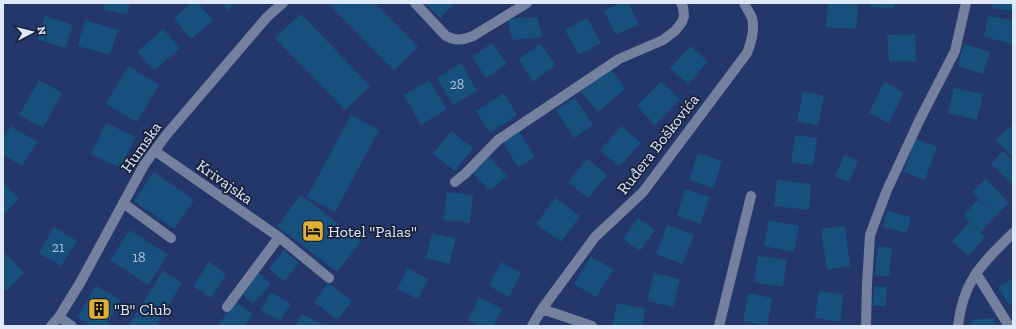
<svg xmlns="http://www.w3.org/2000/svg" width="1016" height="329" font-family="'Zilla Slab',serif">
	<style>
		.building { fill: #17507c }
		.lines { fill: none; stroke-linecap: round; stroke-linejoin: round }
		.minor { stroke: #74819e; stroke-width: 10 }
		.labels { text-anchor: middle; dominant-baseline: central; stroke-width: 3.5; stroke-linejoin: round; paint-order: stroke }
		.number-label { font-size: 14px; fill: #aec2dc }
		.street-label { font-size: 16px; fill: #e0e8fc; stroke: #182138 }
		.poi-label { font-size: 16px; fill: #e0e8fc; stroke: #182138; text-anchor: start }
	</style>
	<rect width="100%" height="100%" fill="#24376b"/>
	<!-- building -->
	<path class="building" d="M 104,3 L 130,3 L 127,15 L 103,9 Z
		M 192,3 L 198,3 L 213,21 L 191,39 L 174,18 Z
		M 221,3 L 235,3 L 228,10 Z
		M 328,3 L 375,3 L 418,47 L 394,71 Z
		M 425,3 L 455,3 L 440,18 Z
		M 620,3 L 628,3 L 639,24 L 616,35 L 604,11 Z
		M 828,3 L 858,3 L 856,29 L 826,27 Z
		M 871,3 L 894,3 L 894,8 L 871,7 Z
		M 992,3 L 1013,3 L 1013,11 L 991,8 Z
		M 301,14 L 370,86 L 345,110 L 275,38 Z
		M 45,16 L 73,25 L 65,48 L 37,39 Z
		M 988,16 L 1013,21 L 1013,44 L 984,37 Z
		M 537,17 L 542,37 L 512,40 L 508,19 Z
		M 587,18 L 601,43 L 579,55 L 565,30 Z
		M 85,20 L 118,30 L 110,55 L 78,46 Z
		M 163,29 L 180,48 L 154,71 L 137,52 Z
		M 915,34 L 916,61 L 889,62 L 887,35 Z
		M 492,43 L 507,64 L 486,78 L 472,57 Z
		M 540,44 L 556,65 L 533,82 L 519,59 Z
		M 964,44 L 990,52 L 983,74 L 958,66 Z
		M 691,46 L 708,62 L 688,84 L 670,68 Z
		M 461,63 L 477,91 L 453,105 L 437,78 Z
		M 128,66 L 159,85 L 137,122 L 106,104 Z
		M 609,68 L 626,88 L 598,112 L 581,92 Z
		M 39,80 L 62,93 L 43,128 L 19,115 Z
		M 429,80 L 447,109 L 421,125 L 404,95 Z
		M 661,81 L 680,99 L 655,125 L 637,106 Z
		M 884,82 L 904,92 L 889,123 L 869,113 Z
		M 954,88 L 983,94 L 977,120 L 948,113 Z
		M 803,92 L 824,96 L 818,126 L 797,121 Z
		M 504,93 L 517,115 L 490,133 L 476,111 Z
		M 575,98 L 593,125 L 574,138 L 556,110 Z
		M 351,115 L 379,130 L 335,212 L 307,197 Z
		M 106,123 L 136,137 L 120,168 L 91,154 Z
		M 1013,124 L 1013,158 L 996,140 Z
		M 11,126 L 37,142 L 22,166 L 3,154 L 3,138 Z
		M 622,126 L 641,143 L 619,167 L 600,150 Z
		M 451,131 L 473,148 L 455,171 L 433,154 Z
		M 519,131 L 535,157 L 518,167 L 502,141 Z
		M 795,135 L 817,138 L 813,165 L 791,162 Z
		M 915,139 L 937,147 L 925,180 L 904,172 Z
		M 1003,151 L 1013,161 L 1013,183 L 1012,184 L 991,164 Z
		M 698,153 L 722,161 L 714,188 L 689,180 Z
		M 844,155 L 858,161 L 849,182 L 835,177 Z
		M 489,157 L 507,176 L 490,191 L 472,173 Z
		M 587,159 L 607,175 L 588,198 L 568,182 Z
		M 154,172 L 194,200 L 174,229 L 134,201 Z
		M 986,179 L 1009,203 L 995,216 L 981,232 L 963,216 L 978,200 L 993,213 L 972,192 Z
		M 777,180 L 811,184 L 809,210 L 774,206 Z
		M 3,183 L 19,199 L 3,215 Z
		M 685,189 L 709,197 L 701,224 L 677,216 Z
		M 447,192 L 473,195 L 470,223 L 444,220 Z
		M 301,195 L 361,241 L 337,272 L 277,226 Z
		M 555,198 L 580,216 L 561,242 L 536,224 Z
		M 887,211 L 911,217 L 907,233 L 883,227 Z
		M 638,218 L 655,230 L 640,251 L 623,239 Z
		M 769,220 L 799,226 L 794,252 L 764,246 Z
		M 969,222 L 985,237 L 968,256 L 952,242 Z
		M 667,225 L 694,235 L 682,264 L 656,254 Z
		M 845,226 L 850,266 L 827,270 L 821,229 Z
		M 54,227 L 77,241 L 61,266 L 39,253 Z
		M 130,230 L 168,255 L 148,285 L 110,260 Z
		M 432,233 L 456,239 L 449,264 L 426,258 Z
		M 878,246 L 892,248 L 889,276 L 875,275 Z
		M 284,250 L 299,263 L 284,281 L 269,269 Z
		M 3,251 L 24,273 L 6,291 L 3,288 Z
		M 591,256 L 613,270 L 596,297 L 574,284 Z
		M 758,256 L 787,260 L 783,287 L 754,282 Z
		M 209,262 L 226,274 L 211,298 L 193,286 Z
		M 501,262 L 521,273 L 509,297 L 489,286 Z
		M 408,268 L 428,279 L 418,299 L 397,289 Z
		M 163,271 L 182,283 L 156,326 L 128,326 Z
		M 259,273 L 271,284 L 253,304 L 241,293 Z
		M 654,273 L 680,279 L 673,307 L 647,301 Z
		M 1013,278 L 1013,303 L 1009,305 L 998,287 Z
		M 328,283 L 352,301 L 338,320 L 314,302 Z
		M 96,286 L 121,300 L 106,326 L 92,326 L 77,317 Z
		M 874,286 L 887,287 L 886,306 L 873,306 Z
		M 819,291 L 843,295 L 840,322 L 815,318 Z
		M 271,292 L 291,304 L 280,321 L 261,310 Z
		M 748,293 L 772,298 L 767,326 L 743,321 Z
		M 479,297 L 502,309 L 493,326 L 480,326 L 468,320 Z
		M 235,301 L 253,314 L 244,326 L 218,326 Z
		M 617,303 L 645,309 L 642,326 L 612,326 Z
		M 302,314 L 325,326 L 295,326 Z
		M 994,318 L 995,326 L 973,326 L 972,320 Z"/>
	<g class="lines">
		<!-- minor -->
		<path class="minor" d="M 415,3 L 446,36 C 456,41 463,40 473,36 L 527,3
			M 155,151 L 279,237 L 329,278
			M 455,182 L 466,173 L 498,140 L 619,59 L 663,40 L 675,31 L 682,22 L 684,16 L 683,7 L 681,3
			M 123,203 L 171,238
			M 976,273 L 1009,326
			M 227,307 L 279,237
			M 542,309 L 592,326
			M 59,317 L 72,326
			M 51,326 L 59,317 L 80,283 L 144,165 L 167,134 L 267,17 L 283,3
			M 532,326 L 542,309 L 595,237 L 643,192 L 747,53 C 751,43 755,30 752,18 C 750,13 746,8 744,3
			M 719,326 L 751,196
			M 866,326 L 867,284 L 870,235 L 887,190 L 920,119 L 955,51 L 966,3
			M 958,326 C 963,280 982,264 1013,233"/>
	</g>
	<!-- icons -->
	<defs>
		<g id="hotel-square" transform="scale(1.15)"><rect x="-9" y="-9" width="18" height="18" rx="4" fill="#dfb034" stroke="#182138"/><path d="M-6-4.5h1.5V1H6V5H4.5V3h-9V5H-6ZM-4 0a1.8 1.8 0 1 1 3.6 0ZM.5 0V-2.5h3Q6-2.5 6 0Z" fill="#111"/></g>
		<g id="building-square" transform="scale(1.15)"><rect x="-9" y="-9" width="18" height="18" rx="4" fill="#dfb034" stroke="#182138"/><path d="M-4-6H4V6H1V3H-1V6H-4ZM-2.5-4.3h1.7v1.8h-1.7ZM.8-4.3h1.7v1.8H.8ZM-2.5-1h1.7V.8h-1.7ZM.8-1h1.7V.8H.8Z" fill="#111"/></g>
	</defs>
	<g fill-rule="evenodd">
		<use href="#hotel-square" x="313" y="231"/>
		<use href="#building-square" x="99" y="309"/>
	</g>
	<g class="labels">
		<!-- number labels -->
		<g class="number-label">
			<text x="457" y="84">28</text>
			<text x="58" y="247">21</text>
			<text x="139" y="257">18</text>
		</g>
		<!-- street labels -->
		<g class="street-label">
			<text transform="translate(658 144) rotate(-52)">Ruđera Boškovića</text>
			<text transform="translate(141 147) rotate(-55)">Humska</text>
			<text transform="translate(225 182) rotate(35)">Krivajska</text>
		</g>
		<!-- poi labels -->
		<g class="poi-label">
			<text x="328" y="231">Hotel "Palas"</text>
			<text x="114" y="309">"B" Club</text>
		</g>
	</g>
	<!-- border -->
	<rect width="1016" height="329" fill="none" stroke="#e0e8fc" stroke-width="8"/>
	<!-- north arrow -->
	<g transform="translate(32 32) rotate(83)" stroke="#182138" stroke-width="3" paint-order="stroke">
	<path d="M0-3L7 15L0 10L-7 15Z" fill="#e0e8fc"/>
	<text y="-6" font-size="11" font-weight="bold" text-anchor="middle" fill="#e0e8fc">N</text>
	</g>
</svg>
